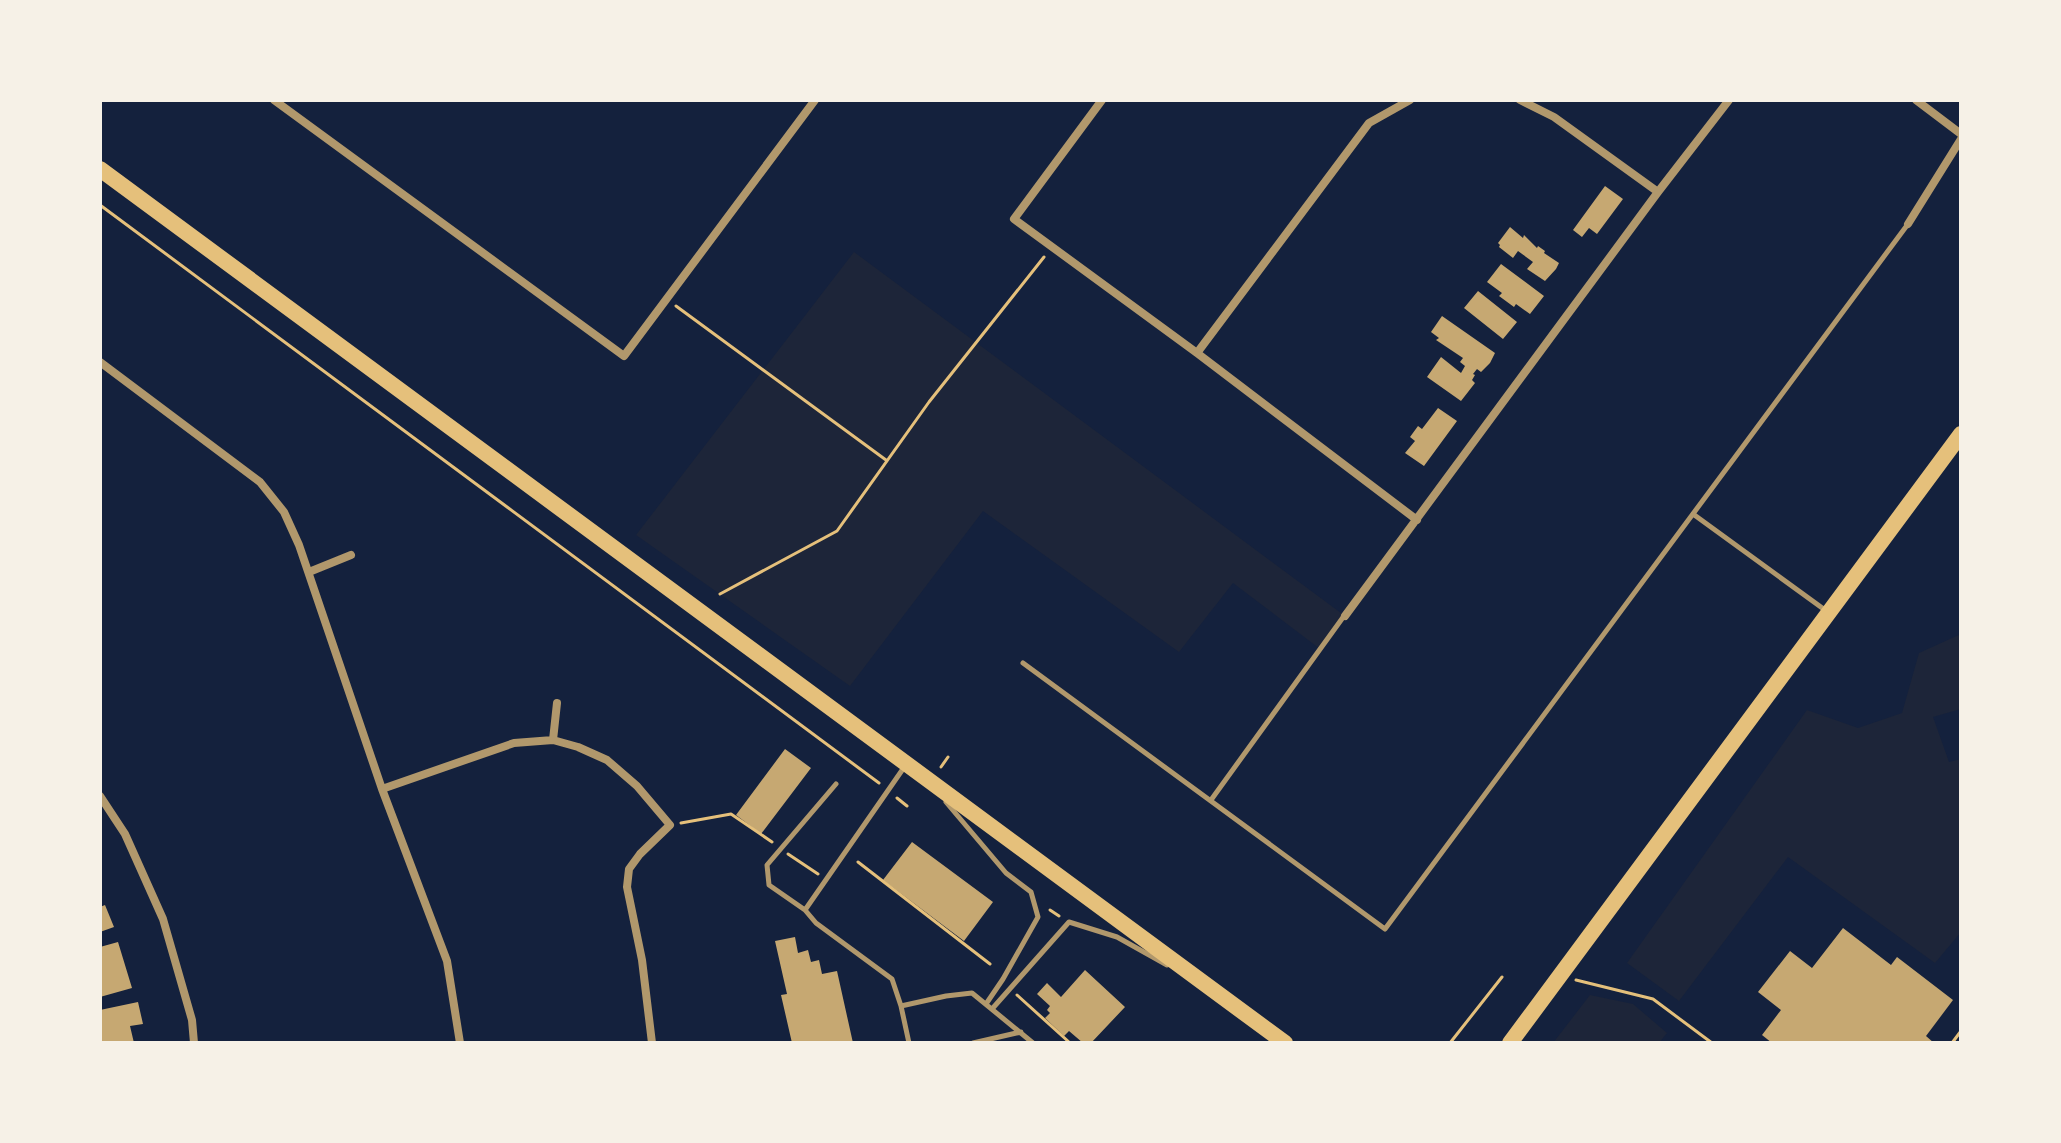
<svg xmlns="http://www.w3.org/2000/svg" width="2061" height="1143" font-family="Karla,sans-serif">
	<style>
		.green { fill: #1d2539 }
		.building { fill: #c6a872 }
		.lines { fill: none; stroke-linecap: round; stroke-linejoin: round }
		.path { stroke: #e5c07b; stroke-width: 3 }
		.service { stroke: #b1986c; stroke-width: 5 }
		.minor { stroke: #b1986c; stroke-width: 8 }
		.secondary { stroke: #e5c07b; stroke-width: 16 }
	</style>
	<rect width="100%" height="100%" fill="#14213d"/>
	<!-- green -->
	<path class="green" d="M 854,252 L 1345,616 L 1320,649 L 1233,583 L 1179,652 L 983,511 L 850,686 L 636,535 Z
		M 1961,634 L 1961,709 L 1933,717 L 1949,762 L 1961,759 L 1961,932 L 1935,963 L 1788,857 L 1679,1001 L 1627,963 L 1807,710 L 1858,728 L 1902,713 L 1919,653 Z
		M 1590,995 L 1633,1004 L 1667,1033 L 1659,1043 L 1553,1043 Z"/>
	<!-- building -->
	<path class="building" d="M 1605,186 L 1623,199 L 1597,234 L 1589,228 L 1582,237 L 1573,230 Z
		M 1510,227 L 1523,238 L 1524,235 L 1537,248 L 1538,246 L 1545,251 L 1544,253 L 1559,263 L 1556,269 L 1545,281 L 1527,269 L 1533,262 L 1518,251 L 1513,258 L 1499,247 L 1500,245 L 1498,243 Z
		M 1501,264 L 1544,296 L 1530,314 L 1516,304 L 1514,307 L 1499,296 L 1502,293 L 1487,282 Z
		M 1478,291 L 1517,322 L 1503,339 L 1464,308 Z
		M 1442,316 L 1495,353 L 1490,363 L 1481,372 L 1477,369 L 1473,374 L 1475,375 L 1472,380 L 1475,383 L 1461,401 L 1427,377 L 1441,357 L 1461,373 L 1465,366 L 1460,362 L 1463,358 L 1436,340 L 1439,338 L 1431,332 Z
		M 1438,408 L 1457,421 L 1424,466 L 1405,453 L 1415,441 L 1410,437 L 1418,426 L 1422,429 Z
		M 785,749 L 811,768 L 761,834 L 736,815 Z
		M 912,842 L 993,902 L 964,941 L 883,880 Z
		M 105,905 L 114,927 L 100,932 L 100,907 Z
		M 1843,928 L 1891,965 L 1897,957 L 1953,1000 L 1926,1036 L 1934,1043 L 1772,1043 L 1762,1035 L 1781,1010 L 1758,992 L 1790,951 L 1812,968 Z
		M 795,937 L 798,953 L 808,950 L 811,962 L 819,960 L 822,974 L 837,971 L 853,1043 L 792,1043 L 781,995 L 787,994 L 775,941 Z
		M 118,942 L 132,988 L 100,997 L 100,947 Z
		M 1085,970 L 1125,1007 L 1091,1043 L 1083,1043 L 1069,1031 L 1064,1036 L 1045,1018 L 1050,1013 L 1047,1010 L 1050,1006 L 1037,994 L 1047,983 L 1061,997 Z
		M 138,1002 L 143,1024 L 130,1026 L 134,1043 L 100,1043 L 100,1010 Z"/>
	<g class="lines">
		<!-- path -->
		<path class="path" d="M 100,205 L 879,783
			M 676,306 L 886,460
			M 720,594 L 837,531 L 929,402 L 1044,257
			M 941,767 L 948,757
			M 897,798 L 907,806
			M 681,823 L 731,814 L 772,842
			M 788,854 L 818,874
			M 858,862 L 990,964
			M 1050,910 L 1059,916
			M 1576,980 L 1653,999 L 1712,1043
			M 1017,995 L 1070,1043
			M 1450,1043 L 1502,977
			M 1952,1043 L 1961,1031"/>
		<!-- service -->
		<path class="service" d="M 1693,514 L 1825,610
			M 1023,663 L 1385,929 L 1908,224
			M 905,766 L 805,910 L 816,923 L 892,979 L 901,1006 L 909,1043
			M 1211,800 L 1344,616
			M 946,802 L 1006,873 L 1031,892 L 1038,917 L 1003,979 L 986,1004
			M 805,910 L 769,885 L 767,865 L 836,784
			M 901,1006 L 946,996 L 972,993 L 1033,1043
			M 992,1009 L 1069,922 L 1117,937 L 1167,965
			M 973,1043 L 1021,1032"/>
		<!-- minor -->
		<path class="minor" d="M 274,100 L 624,356 L 815,100
			M 1102,100 L 1014,219 L 1197,353 L 1417,520
			M 1520,100 L 1554,117 L 1658,192
			M 1916,100 L 1961,134
			M 1908,224 L 1961,139
			M 1197,353 L 1369,123 L 1410,100
			M 100,362 L 260,482 L 284,512 L 299,545 L 382,789 L 447,961 L 460,1043
			M 309,572 L 351,555
			M 1345,616 L 1658,192 L 1729,100
			M 553,740 L 557,703
			M 382,789 L 514,743 L 553,740 L 578,747 L 607,760 L 637,786 L 670,825 L 640,854 L 629,869 L 627,887 L 642,960 L 652,1043
			M 100,796 L 125,834 L 163,919 L 192,1020 L 194,1043"/>
		<!-- secondary -->
		<path class="secondary" d="M 100,169 L 1285,1043
			M 1510,1043 L 1961,434"/>
	</g>
	<!-- border -->
	<rect width="2061" height="1143" fill="none" stroke="#f6f1e7" stroke-width="204"/>
</svg>
